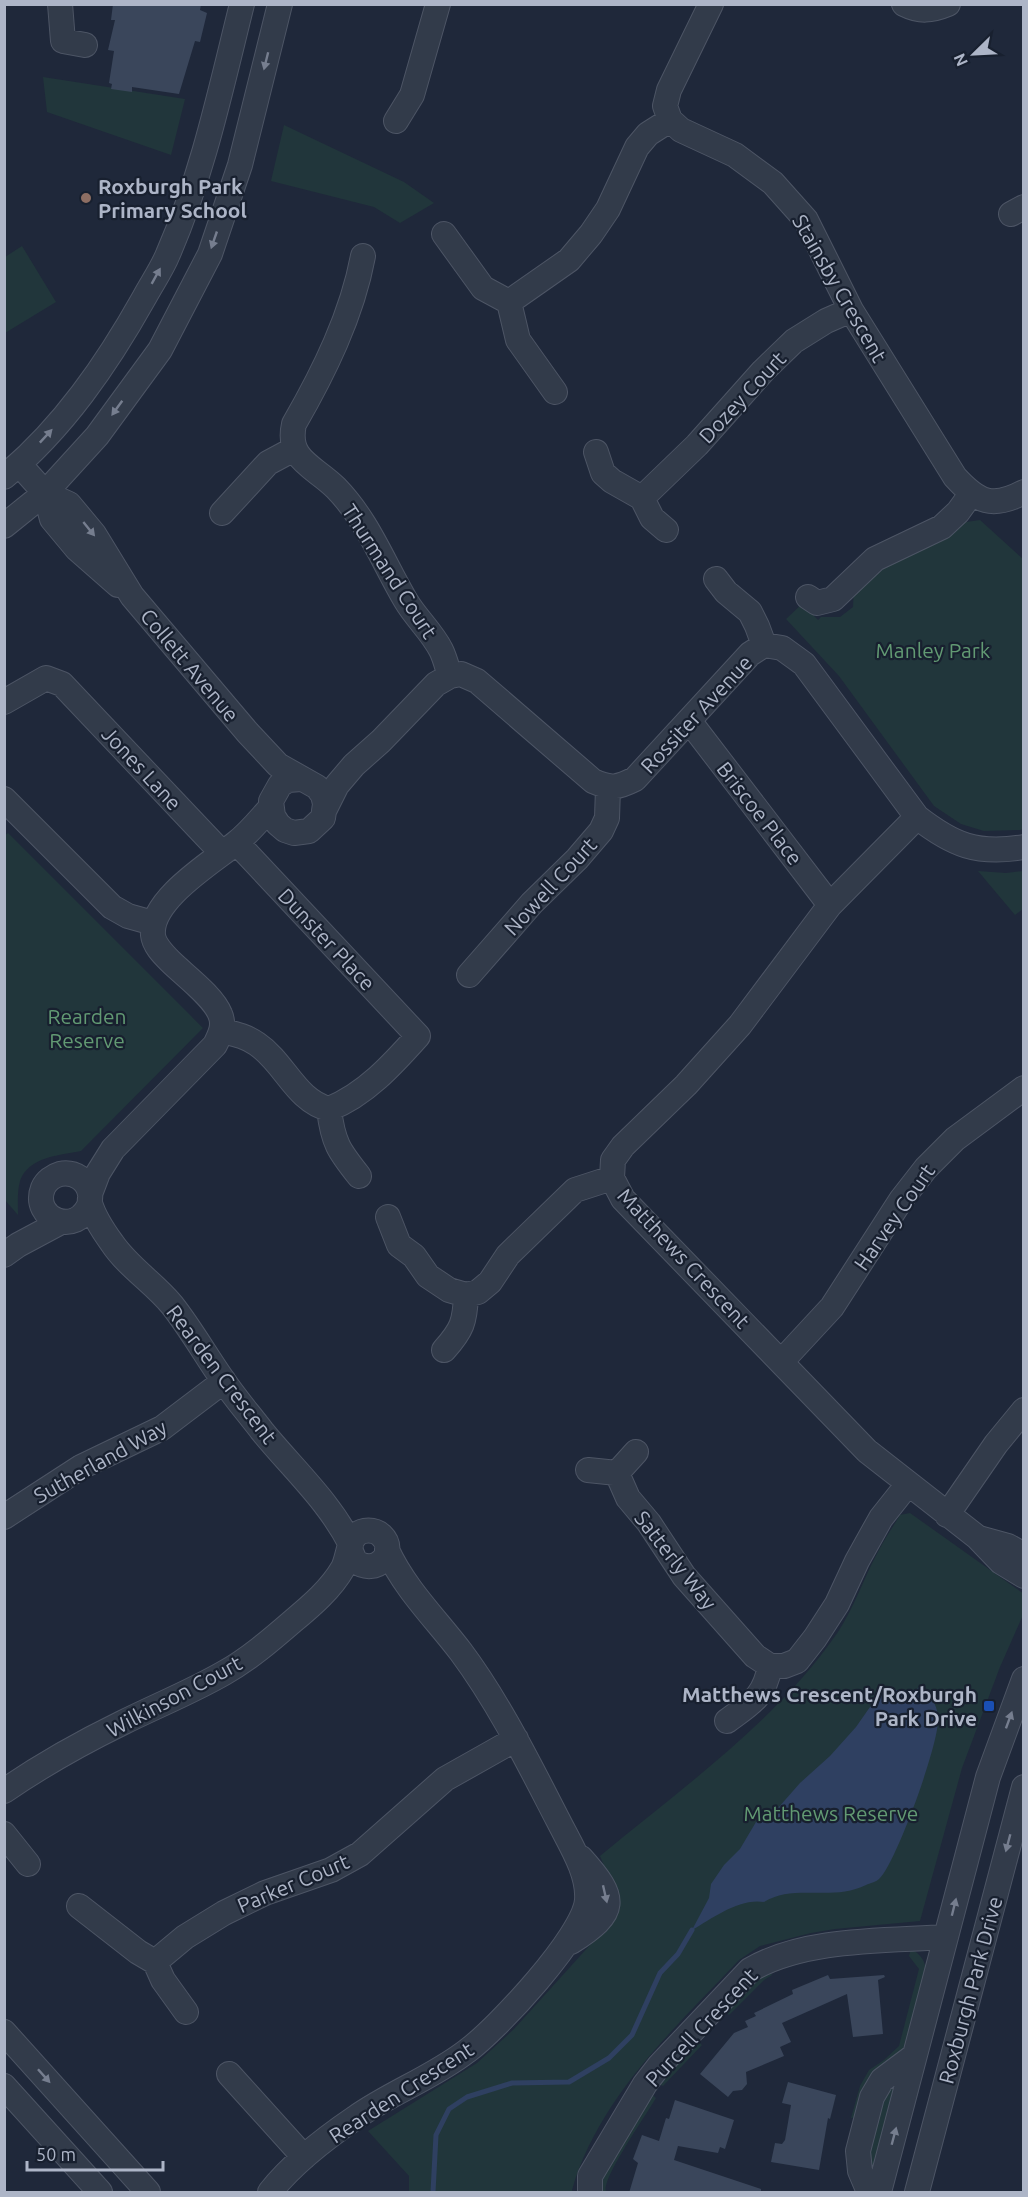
<svg xmlns="http://www.w3.org/2000/svg" width="1028" height="2197" font-family="Ubuntu,sans-serif">
	<style>
		.green { fill: #21363b }
		.water { fill: #2f4061 }
		.lines { fill: none; stroke-linecap: round; stroke-linejoin: round }
		.stream { stroke: #2f4061; stroke-width: 5 }
		.building { fill: #3a465b }
		.minor-casing { stroke: #4d5565; stroke-width: 26 }
		.minor { stroke: #323b4a; stroke-width: 24 }
		.oneway { fill: #767e8f }
		.education-dot { fill: #8d6e63; stroke: #18202f; stroke-width: 2 }
		.transit-dot { fill: #1a4fb4; stroke: #18202f; stroke-width: 2 }
		.labels { text-anchor: middle; dominant-baseline: central; stroke-width: 4.5; stroke-linejoin: round; paint-order: stroke }
		.poi-label { font-size: 21px; font-weight: bold; fill: #adb5c7; stroke: #18202f; text-anchor: start }
		.street-label { font-size: 21px; fill: #adb5c7; stroke: #18202f }
		.park-label { font-size: 21px; fill: #629a73; stroke: #18202f }
	</style>
	<rect width="100%" height="100%" fill="#1f283a"/>
	<!-- green -->
	<path class="green" d="M 43,77 L 185,99 L 171,155 L 47,112 Z
		M 284,125 L 404,182 L 434,203 L 400,223 L 374,207 L 271,181 Z
		M 22,246 L 56,302 L 5,333 L 5,257 Z
		M 980,520 L 1023,559 L 1023,829 L 1020,830 L 984,831 L 961,824 L 934,806 L 839,676 L 786,619 L 802,604 L 818,620 L 821,617 L 840,617 L 853,607 L 854,587 L 882,563 L 935,541 L 966,522 Z
		M 8,833 L 203,1028 L 81,1151 C 60,1155 28,1157 20,1181 C 17,1192 18,1204 18,1215 L 4,1199 L 4,836 Z
		M 978,871 L 1006,873 L 1023,871 L 1023,909 L 1015,915 Z
		M 910,1513 L 1024,1594 L 1023,1615 L 1000,1667 L 962,1768 L 920,1921 L 835,1929 L 811,1933 L 760,1946 L 739,1960 C 675,2028 598,2098 572,2190 L 573,2192 L 409,2192 L 409,2176 L 368,2131 L 477,2063 L 514,2029 L 609,1924 L 614,1890 L 600,1856 C 683,1787 776,1722 838,1632 C 855,1606 864,1577 879,1550 C 885,1538 893,1527 900,1515 Z
		M 911,1949 C 920,1954 924,1959 926,1969 L 904,2049 L 859,2117 L 851,2118 L 860,2086 L 869,2070 L 884,2060 L 899,2046 L 919,1969 L 909,1956 Z
		M 769,1969 L 772,1975 L 764,1980 L 729,2015 L 724,2010 Z
		M 696,2039 L 702,2045 L 663,2086 L 656,2083 Z
		M 895,2084 L 873,2175 L 867,2147 L 886,2090 Z
		M 650,2093 L 656,2098 C 647,2114 601,2179 606,2192 L 599,2192 L 599,2181 Z"/>
	<!-- water -->
	<path class="water" d="M 920,1686 C 929,1693 937,1704 938,1716 C 942,1737 895,1866 879,1879 C 876,1882 870,1883 866,1885 C 832,1902 794,1883 764,1902 C 739,1898 713,1918 692,1930 L 709,1898 L 711,1884 L 724,1865 L 740,1849 L 756,1822 L 771,1816 L 800,1783 L 830,1756 L 856,1727 L 870,1707 L 889,1688 L 912,1694 Z"/>
	<g class="lines">
		<!-- stream -->
		<path class="stream" d="M 433,2192 L 436,2135 L 449,2109 L 467,2097 L 512,2083 L 569,2082 L 609,2058 L 632,2035 L 660,1973 L 678,1954 L 692,1930"/>
	</g>
	<!-- building -->
	<path class="building" d="M 113,4 L 201,4 L 200,10 L 207,13 L 200,42 L 195,41 L 179,94 L 132,87 L 132,92 L 111,89 L 112,84 L 109,83 L 114,51 L 108,50 L 115,20 L 111,20 Z
		M 828,1975 L 830,1979 L 884,1975 L 885,1977 L 878,1980 L 883,2034 L 853,2037 L 847,1994 L 782,2023 L 791,2042 L 780,2047 L 784,2056 L 746,2072 L 747,2084 L 742,2090 L 733,2091 L 728,2097 L 700,2074 L 734,2033 L 748,2027 L 745,2021 L 756,2016 L 754,2013 L 793,1994 L 792,1990 Z
		M 788,2082 L 836,2095 L 830,2119 L 828,2118 L 819,2170 L 771,2162 L 775,2143 L 782,2144 L 785,2140 L 791,2105 L 782,2103 Z
		M 675,2100 L 734,2120 L 725,2149 L 720,2147 L 718,2153 L 678,2146 L 674,2160 L 761,2189 L 761,2193 L 629,2193 L 638,2163 L 633,2159 L 642,2135 L 659,2141 L 666,2118 L 669,2119 Z"/>
	<g class="lines">
		<!-- minor casing -->
		<g class="minor-casing">
			<path id="minor" d="M 60,4 L 63,41 L 85,45
				M 711,4 L 669,90 L 665,106 L 670,120 L 681,130 L 735,155 L 773,183 L 806,220 L 851,310 L 955,477 C 978,502 992,509 1024,492
				M 904,4 C 920,12 931,11 948,4
				M 396,121 L 412,95 L 438,4
				M 1011,214 L 1024,207
				M 444,234 L 483,288 L 509,302
				M 363,256 C 352,315 324,372 294,424 C 286,460 314,466 336,488 C 368,521 383,562 406,601 C 416,618 432,632 441,650 C 445,658 447,667 450,676
				M 509,302 L 569,260 L 591,234 L 608,209 L 637,147 L 648,134 L 670,120
				M 509,302 L 518,340 L 555,392
				M 596,452 L 603,473 L 612,481 L 642,498 L 652,518 L 666,530
				M 19,464 L 45,493 L 69,504 L 94,534 L 132,596 L 248,733 L 278,765 L 317,787 L 323,795 L 325,804 L 323,818 L 309,831 L 294,833 L 285,830 L 278,824 L 273,816 L 271,801 L 280,785 L 288,780 L 301,779
				M 4,477 C 63,428 107,364 144,298 C 152,283 162,269 168,254 C 203,174 221,88 242,4
				M 45,493 L 52,519 L 77,549 L 118,585
				M 642,498 L 697,445 L 763,371 L 794,341 L 826,321 L 851,310
				M 222,513 L 268,463 L 294,449
				M 4,526 L 45,493 L 97,436 L 160,350 L 210,254 L 240,165 L 280,4
				M 716,579 L 726,592 L 750,612 L 757,626 L 764,645
				M 808,597 L 817,603 L 833,599 L 875,559 L 942,527 L 958,512 L 971,494
				M 4,702 L 46,678 L 62,684 L 222,853
				M 690,722 L 830,905
				M 4,799 L 112,907 L 128,916 L 153,923
				M 325,809 L 337,785 L 354,765 L 381,741 L 436,684 L 450,676 L 461,674 L 477,681 L 593,781 C 611,789 617,788 635,779 L 750,654 L 764,645 L 782,648 L 804,664 L 917,817 C 953,845 977,855 1024,847
				M 917,817 L 830,905 L 740,1025 L 686,1085 L 623,1146 L 613,1160 L 612,1178 L 623,1199 L 867,1451 L 977,1537 L 1001,1562 L 1024,1576
				M 469,975 L 532,903 L 577,859 L 601,831 L 607,818 L 608,788
				M 222,1031 C 235,1034 246,1036 257,1044 C 285,1063 296,1101 329,1109 C 365,1095 393,1064 418,1036 L 237,843
				M 329,1109 C 333,1143 339,1151 359,1176
				M 90,1194 L 98,1173 L 113,1149 L 215,1045 C 220,1035 225,1025 220,1014 C 213,996 184,975 170,961 C 163,954 154,945 153,935 C 150,900 211,863 236,843 C 249,833 260,819 271,807
				M 90,1203 C 77,1238 31,1219 43,1188 C 46,1181 53,1176 60,1174 C 74,1171 88,1180 90,1194 C 91,1200 89,1198 90,1203 C 94,1217 104,1232 112,1243 C 128,1267 154,1283 172,1305 C 191,1329 206,1356 223,1380 C 235,1398 249,1414 262,1431 C 293,1469 329,1501 351,1545
				M 388,1217 L 399,1245 L 414,1256 L 428,1276 L 449,1290 L 466,1295 L 478,1292 L 490,1282 L 508,1255 L 575,1190 L 612,1178
				M 4,1255 L 18,1245 L 61,1222
				M 444,1350 C 462,1330 465,1322 466,1295
				M 781,1362 L 832,1307 L 901,1200 L 926,1168 L 955,1139 L 1024,1088
				M 588,1470 L 617,1473 L 636,1452
				M 617,1473 L 628,1498 L 649,1523 L 684,1576 L 755,1656 L 770,1666 L 784,1666 L 797,1661 L 815,1638 L 837,1604 L 857,1561 L 881,1518 L 908,1484
				M 947,1515 L 996,1444 L 1024,1410
				M 4,1517 L 81,1467 L 162,1428 L 224,1381
				M 979,1538 L 1008,1546 L 1024,1555
				M 727,1721 C 751,1703 764,1698 770,1666
				M 4,1791 C 42,1765 81,1743 122,1723 C 156,1706 191,1692 224,1673 C 249,1659 271,1640 293,1621 C 311,1606 331,1589 343,1568 C 348,1558 348,1543 356,1535 C 363,1529 374,1529 381,1535 C 399,1552 376,1577 355,1561 L 350,1549
				M 4,1834 L 28,1864
				M 79,1906 L 138,1952 L 155,1962 L 163,1980 L 186,2012
				M 571,1942 C 618,1912 618,1899 581,1858
				M 155,1962 L 185,1937 L 224,1913 L 265,1893 L 331,1870 L 360,1854 L 445,1779 L 516,1739
				M 4,2032 L 148,2192
				M 229,2074 L 304,2157
				M 4,2086 L 100,2192
				M 270,2192 C 293,2163 324,2139 355,2118 C 390,2093 432,2078 467,2051 C 497,2029 584,1936 587,1900 C 589,1873 570,1844 558,1820 C 529,1764 499,1703 461,1652 C 435,1618 405,1589 387,1550
				M 590,2192 L 590,2176 L 645,2084 L 659,2066 L 750,1970 C 804,1938 884,1941 946,1937
				M 869,2192 L 860,2171 L 858,2151 L 872,2097 L 882,2080 L 914,2056
				M 879,2192 L 988,1777 L 1024,1679
				M 917,2192 L 1024,1787"/>
		</g>
		<!-- minor -->
		<use href="#minor" class="minor"/>
	</g>
	<!-- one-way arrows -->
	<defs><path id="oneway-solid" d="M-6-.8H1V-3.2L6.5 0L1 3.2V.8H-6Z" transform="scale(1.5)"/></defs>
	<g class="oneway">
		<use href="#oneway-solid" transform="translate(266 61) rotate(104)"/>
		<use href="#oneway-solid" transform="translate(214 240) rotate(109)"/>
		<use href="#oneway-solid" transform="translate(156 276) rotate(-61)"/>
		<use href="#oneway-solid" transform="translate(117 408) rotate(126)"/>
		<use href="#oneway-solid" transform="translate(46 436) rotate(-47)"/>
		<use href="#oneway-solid" transform="translate(89 529) rotate(51)"/>
		<use href="#oneway-solid" transform="translate(1009 1720) rotate(-70)"/>
		<use href="#oneway-solid" transform="translate(1008 1843) rotate(105)"/>
		<use href="#oneway-solid" transform="translate(605 1894) rotate(77)"/>
		<use href="#oneway-solid" transform="translate(954 1907) rotate(-76)"/>
		<use href="#oneway-solid" transform="translate(44 2076) rotate(48)"/>
		<use href="#oneway-solid" transform="translate(894 2136) rotate(-75)"/>
	</g>
	<!-- markers -->
	<circle class="education-dot" cx="86" cy="198" r="6"/>
	<rect class="transit-dot" x="983" y="1700" width="12" height="12" rx="3"/>
	<g class="labels">
		<!-- poi labels -->
		<g class="poi-label">
			<text x="98" y="186">Roxburgh Park<tspan x="98" dy="24">Primary School</tspan></text>
			<text x="977" y="1694" text-anchor="end">Matthews Crescent/Roxburgh<tspan x="977" dy="24">Park Drive</tspan></text>
		</g>
		<!-- street labels -->
		<g class="street-label">
			<text transform="translate(840 288) rotate(60)">Stainsby Crescent</text>
			<text transform="translate(742 397) rotate(-47)">Dozey Court</text>
			<text transform="translate(390 571) rotate(57)">Thurmand Court</text>
			<text transform="translate(190 665) rotate(50)">Collett Avenue</text>
			<text transform="translate(696 714) rotate(-47)">Rossiter Avenue</text>
			<text transform="translate(142 768) rotate(47)">Jones Lane</text>
			<text transform="translate(760 813) rotate(52)">Briscoe Place</text>
			<text transform="translate(550 886) rotate(-47)">Nowell Court</text>
			<text transform="translate(327 939) rotate(47)">Dunster Place</text>
			<text transform="translate(894 1217) rotate(-55)">Harvey Court</text>
			<text transform="translate(684 1258) rotate(47)">Matthews Crescent</text>
			<text transform="translate(222 1374) rotate(53)">Rearden Crescent</text>
			<text transform="translate(100 1461) rotate(-29)">Sutherland Way</text>
			<text transform="translate(676 1560) rotate(52)">Satterly Way</text>
			<text transform="translate(174 1696) rotate(-28)">Wilkinson Court</text>
			<text transform="translate(293 1883) rotate(-23)">Parker Court</text>
			<text transform="translate(970 1990) rotate(-75)">Roxburgh Park Drive</text>
			<text transform="translate(701 2027) rotate(-47)">Purcell Crescent</text>
			<text transform="translate(401 2092) rotate(-33)">Rearden Crescent</text>
		</g>
		<!-- park labels -->
		<g class="park-label">
			<text x="933" y="650">Manley Park</text>
			<text x="87" y="1016">Rearden<tspan x="87" dy="24">Reserve</tspan></text>
			<text x="831" y="1813">Matthews Reserve</text>
		</g>
	</g>
	<!-- border -->
	<rect width="1028" height="2197" fill="none" stroke="#adb5c7" stroke-width="12"/>
	<!-- north arrow -->
	<g transform="translate(974 54) rotate(246)" stroke="#18202f" stroke-width="4.5" paint-order="stroke">
	<path d="M0-4.5L10 22L0 15L-10 22Z" fill="#adb5c7"/>
	<text y="-9" font-size="16" font-weight="bold" text-anchor="middle" fill="#adb5c7">N</text>
	</g>
	<!-- scale -->
	<path d="M27 2161v9h136v-9" fill="none" stroke="#adb5c7" stroke-width="3"/>
	<text x="36" y="2161" font-size="18" fill="#adb5c7" stroke="#18202f" stroke-width="4.5" paint-order="stroke">50 m</text>
</svg>
